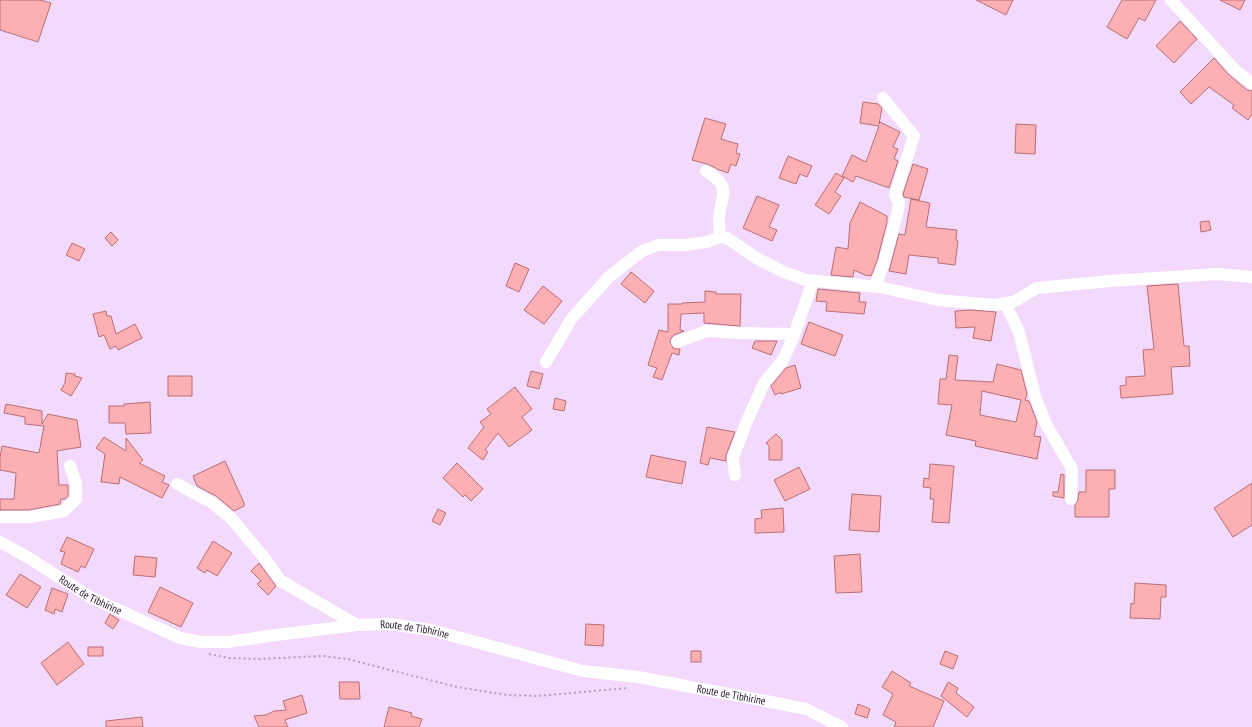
<svg xmlns="http://www.w3.org/2000/svg" width="1252" height="727" font-family="'PT Sans Narrow',sans-serif">
	<style>
		.building { fill: #fcb0b3; stroke: #b66f74; fill-rule: evenodd }
		.lines { fill: none; stroke-linecap: round; stroke-linejoin: round }
		.path { stroke: #b39dbc; stroke-width: 2; stroke-dasharray: 2 3; stroke-linecap: butt }
		.minor { stroke: #fff; stroke-width: 12 }
		.labels { text-anchor: middle; dominant-baseline: central; stroke-width: 3; stroke-linejoin: round; paint-order: stroke }
		.street-label { font-size: 11px; fill: #24152a; stroke: #f3dafd }
	</style>
	<rect width="100%" height="100%" fill="#f3dafd"/>
	<!-- building -->
	<path class="building" d="M 0,0 L 40,0 L 51,3 L 38,42 L 0,30 Z
		M 976,0 L 1013,0 L 1006,15 Z
		M 1122,0 L 1156,0 L 1145,21 L 1139,18 L 1127,39 L 1107,27 Z
		M 1220,0 L 1245,0 L 1240,10 Z
		M 1180,21 L 1197,39 L 1174,63 L 1156,46 Z
		M 1214,58 L 1228,74 L 1247,90 L 1252,91 L 1252,114 L 1248,120 L 1232,108 L 1234,105 L 1209,87 L 1191,104 L 1180,92 Z
		M 863,102 L 878,104 L 882,108 L 879,124 L 880,122 L 900,132 L 893,147 L 898,149 L 894,159 L 898,161 L 889,188 L 856,176 L 853,182 L 842,176 L 852,155 L 866,162 L 879,126 L 860,123 Z
		M 705,118 L 726,124 L 721,139 L 738,144 L 736,153 L 740,154 L 736,166 L 731,164 L 728,173 L 717,169 L 716,168 L 707,164 L 692,160 Z
		M 1016,124 L 1036,125 L 1035,154 L 1015,153 Z
		M 788,156 L 812,166 L 807,177 L 800,174 L 796,184 L 779,178 Z
		M 913,164 L 928,169 L 919,200 L 904,197 L 903,194 Z
		M 836,173 L 844,178 L 835,192 L 841,196 L 829,214 L 815,205 Z
		M 757,196 L 779,205 L 769,227 L 777,230 L 772,241 L 743,228 Z
		M 911,199 L 930,203 L 926,227 L 957,230 L 956,240 L 958,241 L 955,265 L 938,263 L 938,258 L 909,255 L 906,274 L 889,271 L 899,234 L 905,235 Z
		M 860,202 L 887,216 L 887,222 L 877,261 L 871,276 L 865,275 L 854,270 L 853,277 L 831,275 L 836,247 L 848,249 L 850,223 Z
		M 1209,221 L 1211,230 L 1201,232 L 1200,222 Z
		M 111,232 L 118,240 L 112,246 L 105,238 Z
		M 72,243 L 85,249 L 79,261 L 66,255 Z
		M 515,263 L 529,269 L 519,292 L 506,286 Z
		M 631,272 L 654,291 L 645,303 L 621,284 Z
		M 1178,284 L 1184,346 L 1189,346 L 1190,366 L 1171,367 L 1173,394 L 1121,398 L 1120,386 L 1126,385 L 1126,377 L 1145,376 L 1143,350 L 1154,349 L 1147,286 Z
		M 543,286 L 562,301 L 544,324 L 524,310 Z
		M 818,289 L 860,293 L 859,302 L 866,302 L 864,314 L 826,311 L 827,302 L 816,301 Z
		M 705,291 L 716,292 L 716,294 L 741,294 L 740,326 L 704,323 L 704,313 L 681,314 L 680,330 L 684,331 L 674,335 L 671,338 L 670,341 L 673,348 L 676,349 L 680,349 L 679,355 L 672,353 L 662,380 L 653,377 L 657,368 L 648,365 L 659,330 L 668,332 L 668,304 L 682,304 L 682,303 L 705,302 Z
		M 971,310 L 996,312 L 991,341 L 973,338 L 975,327 L 956,328 L 955,311 Z
		M 106,311 L 107,316 L 111,316 L 116,334 L 135,324 L 142,338 L 118,350 L 116,346 L 110,349 L 104,335 L 99,337 L 93,314 Z
		M 809,322 L 843,335 L 835,356 L 801,344 Z
		M 755,341 L 777,341 L 771,355 L 752,348 Z
		M 949,355 L 958,356 L 955,380 L 993,382 L 997,364 L 1021,370 L 1027,394 L 1025,400 L 1029,401 L 1037,422 L 1034,436 L 1041,437 L 1037,459 L 975,446 L 976,441 L 946,435 L 952,405 L 938,404 L 940,379 L 946,379 ZM 982,391 L 1021,400 L 1016,422 L 980,415 Z
		M 795,365 L 801,388 L 781,394 L 781,392 L 775,395 L 771,386 L 786,368 Z
		M 531,371 L 543,374 L 539,389 L 527,386 Z
		M 66,373 L 75,374 L 75,376 L 82,378 L 71,396 L 61,390 L 65,383 Z
		M 168,376 L 192,376 L 192,396 L 168,396 Z
		M 515,387 L 532,409 L 522,417 L 532,430 L 509,447 L 498,433 L 485,450 L 488,452 L 483,460 L 468,448 L 484,427 L 480,422 L 491,414 L 487,409 Z
		M 555,398 L 566,401 L 564,411 L 553,409 Z
		M 150,402 L 151,433 L 126,434 L 125,423 L 109,423 L 109,406 L 124,406 L 124,404 Z
		M 6,404 L 42,411 L 42,424 L 48,414 L 77,420 L 81,447 L 57,451 L 59,485 L 68,485 L 68,496 L 65,499 L 61,499 L 60,504 L 29,510 L 0,510 L 0,499 L 14,499 L 16,473 L 0,470 L 0,457 L 2,446 L 39,453 L 44,426 L 25,424 L 25,417 L 4,413 Z
		M 707,427 L 735,432 L 726,455 L 726,461 L 710,458 L 708,465 L 700,463 Z
		M 776,434 L 782,440 L 782,460 L 769,460 L 769,446 L 766,443 Z
		M 104,437 L 126,451 L 126,438 L 143,460 L 139,463 L 165,476 L 162,482 L 169,485 L 162,498 L 120,477 L 119,484 L 101,482 L 105,454 L 96,448 Z
		M 651,455 L 686,462 L 682,484 L 646,477 Z
		M 225,461 L 244,503 L 244,506 L 234,511 L 216,496 L 197,486 L 193,476 Z
		M 457,463 L 483,489 L 471,501 L 465,495 L 463,497 L 443,478 Z
		M 930,464 L 954,466 L 949,523 L 932,522 L 934,499 L 930,499 L 931,488 L 923,487 L 924,478 L 929,479 Z
		M 799,467 L 810,489 L 785,501 L 774,480 Z
		M 1086,470 L 1115,470 L 1115,489 L 1109,489 L 1109,517 L 1075,517 L 1075,505 L 1078,500 L 1079,492 L 1086,492 Z
		M 1061,474 L 1064,475 L 1064,498 L 1053,496 L 1053,492 L 1058,492 Z
		M 1252,483 L 1252,525 L 1233,537 L 1214,508 Z
		M 852,494 L 881,496 L 879,532 L 849,530 Z
		M 783,508 L 784,532 L 755,533 L 755,519 L 762,518 L 761,510 Z
		M 438,509 L 446,513 L 440,525 L 432,521 Z
		M 67,537 L 94,549 L 85,568 L 81,566 L 78,572 L 61,564 L 65,552 L 60,551 Z
		M 213,541 L 232,553 L 217,576 L 207,570 L 205,573 L 197,568 Z
		M 860,554 L 862,592 L 836,593 L 834,556 Z
		M 135,556 L 157,558 L 155,577 L 133,575 Z
		M 259,563 L 276,586 L 268,595 L 257,584 L 261,581 L 251,571 Z
		M 20,574 L 41,587 L 27,608 L 6,595 Z
		M 1135,583 L 1166,585 L 1166,597 L 1161,597 L 1160,619 L 1130,618 L 1131,603 L 1134,604 Z
		M 160,587 L 193,603 L 181,627 L 148,612 Z
		M 52,588 L 68,594 L 62,612 L 55,609 L 54,614 L 45,610 Z
		M 110,614 L 119,620 L 113,629 L 105,623 Z
		M 586,624 L 604,625 L 603,646 L 585,645 Z
		M 68,642 L 84,664 L 57,685 L 41,663 Z
		M 88,647 L 103,647 L 103,656 L 88,656 Z
		M 691,651 L 701,651 L 701,662 L 691,662 Z
		M 945,651 L 958,656 L 953,669 L 940,664 Z
		M 892,671 L 911,683 L 909,686 L 944,701 L 933,727 L 894,727 L 896,722 L 883,715 L 893,694 L 882,687 Z
		M 339,682 L 359,682 L 360,699 L 340,699 Z
		M 948,682 L 958,688 L 956,693 L 974,707 L 967,717 L 941,696 Z
		M 302,695 L 307,713 L 285,720 L 288,727 L 259,727 L 254,716 L 266,715 L 274,711 L 286,710 L 283,701 Z
		M 858,704 L 870,709 L 867,718 L 855,714 Z
		M 389,707 L 412,713 L 411,716 L 422,719 L 419,727 L 384,727 Z
		M 142,717 L 143,727 L 106,727 L 106,721 Z"/>
	<g class="lines">
		<!-- path -->
		<path class="path" d="M 209,654 L 229,658 L 258,659 L 323,656 L 347,659 L 457,687 L 507,695 L 538,696 L 627,688"/>
		<!-- minor -->
		<g class="minor">
			<path d="M 1171,0 L 1233,68 L 1252,84"/>
			<path d="M 706,171 C 735,189 719,195 719,221 C 719,226 720,231 720,237"/>
			<path d="M 875,286 L 884,263 L 898,210 L 899,203 L 895,195 L 914,136 L 883,98"/>
			<path d="M 1005,303 L 1019,332 L 1035,396 L 1046,424 L 1072,469 L 1071,499"/>
			<path d="M 677,342 L 707,331 L 740,333 L 794,334"/>
			<path d="M 546,362 L 572,318 L 609,277 L 642,251 L 658,245 L 685,245 L 707,242 L 720,237 L 727,238 L 758,259 L 786,273 L 806,280 L 879,287 L 938,300 L 995,305 L 1013,302 L 1037,288 L 1110,281 L 1217,274 L 1252,277"/>
			<path d="M 735,475 L 733,458 L 747,421 L 764,383 L 783,360 L 793,338 L 813,281"/>
			<path d="M 177,484 L 211,502 L 231,518 L 262,555 L 281,581 L 357,625"/>
			<path d="M 0,517 L 30,517 L 64,511 L 76,499 L 76,483 L 70,466"/>
			<path id="s1" d="M 0,542 L 29,558 L 90,597 L 180,638 L 201,642 L 229,642 L 268,636 L 357,625 L 390,624 L 431,630 L 583,671 L 638,677 L 766,701 L 806,709 L 842,727"/>
		</g>
	</g>
	<g class="labels">
		<!-- street labels -->
		<g class="street-label">
			<text stroke="none"><textPath href="#s1" startOffset="105">Route de Tibhirine</textPath></text>
			<text stroke="none"><textPath href="#s1" startOffset="441">Route de Tibhirine</textPath></text>
			<text stroke="none"><textPath href="#s1" startOffset="765">Route de Tibhirine</textPath></text>
		</g>
	</g>
</svg>
